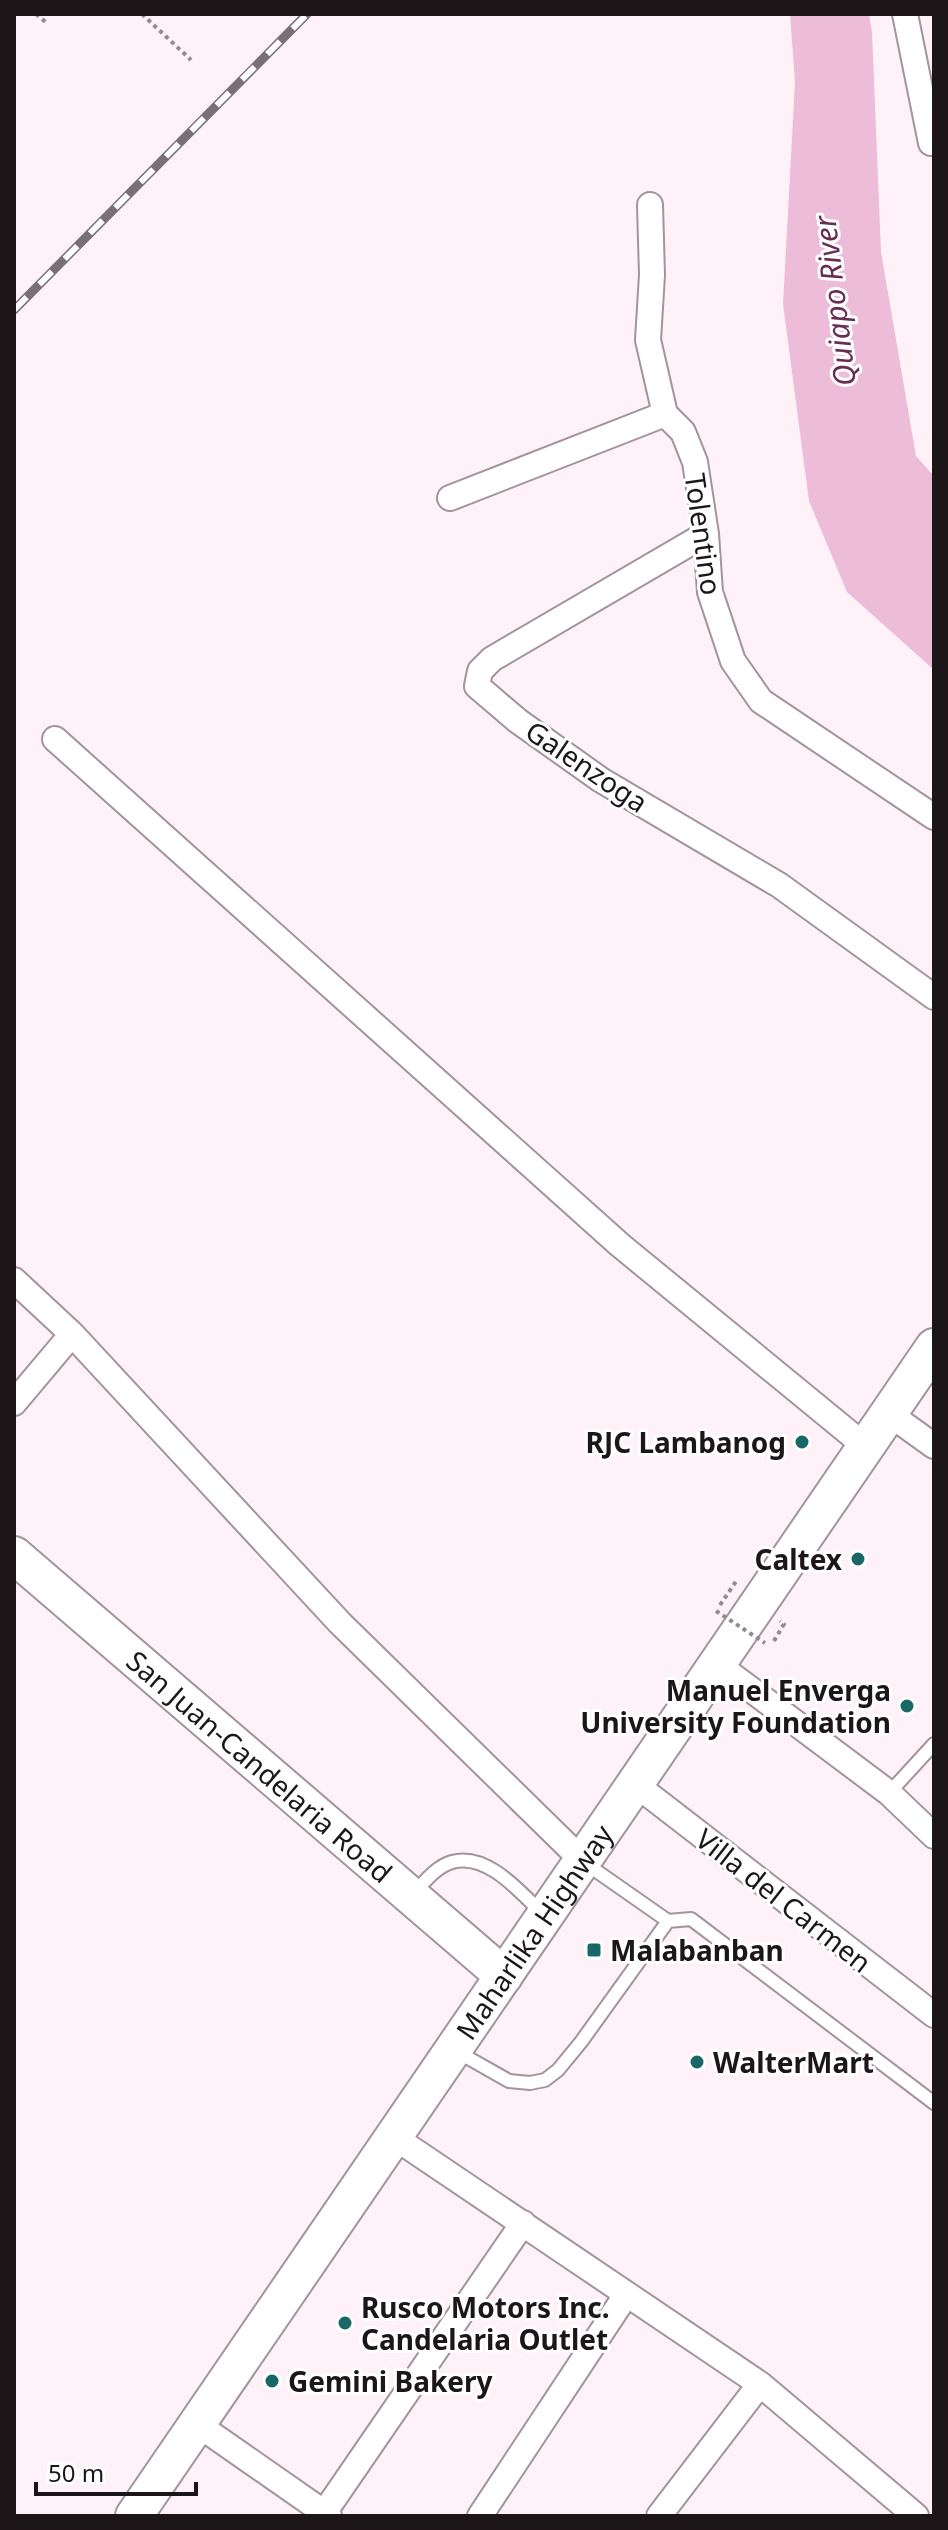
<svg xmlns="http://www.w3.org/2000/svg" width="948" height="2530" font-family="'Noto Sans',sans-serif">
	<style>
		.water { fill: #edbcd8 }
		.lines { fill: none; stroke-linecap: round; stroke-linejoin: round }
		.service-casing { stroke: #a3949c; stroke-width: 16 }
		.minor-casing { stroke: #a3949c; stroke-width: 28 }
		.primary-casing { stroke: #a3949c; stroke-width: 40 }
		.path { stroke: #93898e; stroke-width: 4; stroke-dasharray: 4 4; stroke-linecap: butt }
		.service { stroke: #fff; stroke-width: 12 }
		.minor { stroke: #fff; stroke-width: 24 }
		.primary { stroke: #fff; stroke-width: 36 }
		.rail-casing { stroke: #797075; stroke-width: 9 }
		.rail { stroke: #fff; stroke-width: 6; stroke-dasharray: 18; stroke-linecap: butt }
		.path-bridge { stroke: #93898e; stroke-width: 4; stroke-dasharray: 4 4; stroke-linecap: butt }
		.poi-dot { fill: #196766; stroke: #fff; stroke-width: 3 }
		.labels { text-anchor: middle; dominant-baseline: central; stroke-width: 6; stroke-linejoin: round; paint-order: stroke }
		.street-label { font-size: 28px; fill: #1c1619; stroke: #fff }
		.poi-label { font-size: 28px; font-weight: bold; fill: #1c1619; stroke: #fff; text-anchor: start }
		.water-label { font-size: 30px; font-style: italic; fill: #672d52; stroke: #fff }
	</style>
	<rect width="100%" height="100%" fill="#fff1f8"/>
	<!-- water -->
	<path class="water" d="M 790,14 L 869,14 L 872,32 L 881,252 L 916,456 L 934,476 L 934,670 L 847,592 L 809,501 L 783,304 L 795,82 Z"/>
	<g class="lines">
		<!-- service casing -->
		<g class="service-casing">
			<path id="service" d="M 889,1793 L 934,1744
				M 585,1863 L 668,1921 L 691,1919 L 934,2103
				M 412,1895 C 424,1883 435,1867 452,1862 C 487,1852 520,1892 543,1914
				M 456,2051 L 509,2081 L 530,2083 L 545,2080 L 558,2070 L 581,2042 L 668,1921"/>
		</g>
		<!-- minor casing -->
		<g class="minor-casing">
			<path id="minor" d="M 905,14 L 931,143 L 934,141
				M 650,205 L 652,275 L 648,340 L 665,414 L 683,432 L 695,462 L 706,534 L 710,592 L 733,661 L 761,701 L 934,817
				M 450,498 L 665,414
				M 706,534 L 492,659 L 480,671 L 477,686 L 518,721 L 601,780 L 779,885 L 934,997
				M 55,739 L 620,1245 L 865,1446
				M 14,1280 L 72,1334 L 340,1623 L 583,1861
				M 14,1403 L 72,1334
				M 888,1413 L 934,1446
				M 717,1664 L 889,1793 L 934,1836
				M 635,1784 L 934,2015
				M 394,2137 L 760,2384 L 916,2516
				M 197,2424 L 329,2516
				M 324,2513 L 523,2223
				M 480,2516 L 626,2295
				M 659,2516 L 760,2384"/>
		</g>
		<!-- primary casing -->
		<g class="primary-casing">
			<g id="primary">
				<path id="s1" d="M 14,1555 L 504,1976"/>
				<path id="s2" d="M 134,2516 L 934,1347"/>
			</g>
		</g>
		<!-- path -->
		<path class="path" d="M 36,14 L 48,24
			M 142,14 L 191,60
			M 720,1605 L 737,1580
			M 774,1641 L 784,1624 L 780,1621"/>
		<!-- service -->
		<use href="#service" class="service"/>
		<!-- minor -->
		<use href="#minor" class="minor"/>
		<!-- primary -->
		<use href="#primary" class="primary"/>
		<!-- rail casing -->
		<g class="rail-casing">
			<path id="rail" d="M 14,310 L 307,14"/>
		</g>
		<!-- rail -->
		<use href="#rail" class="rail"/>
		<!-- path-bridge -->
		<path class="path-bridge" d="M 716,1611 L 765,1643"/>
	</g>
	<!-- markers -->
	<g class="poi-dot">
		<circle cx="802" cy="1442" r="8"/>
		<circle cx="858" cy="1559" r="8"/>
		<circle cx="907" cy="1706" r="8"/>
		<rect x="586" y="1942" width="16" height="16" rx="4"/>
		<circle cx="697" cy="2062" r="8"/>
		<circle cx="345" cy="2323" r="8"/>
		<circle cx="272" cy="2381" r="8"/>
	</g>
	<g class="labels">
		<!-- street labels -->
		<g class="street-label">
			<text transform="translate(704 534) rotate(82)">Tolentino</text>
			<text transform="translate(587 766) rotate(34)">Galenzoga</text>
			<text stroke="none"><textPath href="#s1" startOffset="324">San Juan-Candelaria Road</textPath></text>
			<text transform="translate(784 1900) rotate(38)">Villa del Carmen</text>
			<text stroke="none"><textPath href="#s2" startOffset="708">Maharlika Highway</textPath></text>
		</g>
		<!-- poi labels -->
		<g class="poi-label">
			<text x="786" y="1442" text-anchor="end">RJC Lambanog</text>
			<text x="842" y="1559" text-anchor="end">Caltex</text>
			<text x="891" y="1690" text-anchor="end">Manuel Enverga<tspan x="891" dy="32">University Foundation</tspan></text>
			<text x="610" y="1950">Malabanban</text>
			<text x="713" y="2062">WalterMart</text>
			<text x="361" y="2307">Rusco Motors Inc.<tspan x="361" dy="32">Candelaria Outlet</tspan></text>
			<text x="288" y="2381">Gemini Bakery</text>
		</g>
		<!-- water labels -->
		<g class="water-label">
			<text transform="translate(834 301) rotate(-97)">Quiapo River</text>
		</g>
	</g>
	<!-- border -->
	<rect width="948" height="2530" fill="none" stroke="#1c1619" stroke-width="32"/>
	<!-- scale -->
	<path d="M36 2482v12h160v-12" fill="none" stroke="#1c1619" stroke-width="4"/>
	<text x="48" y="2482" font-size="24" fill="#1c1619" stroke="#ffffff" stroke-width="6" paint-order="stroke">50 m</text>
</svg>
